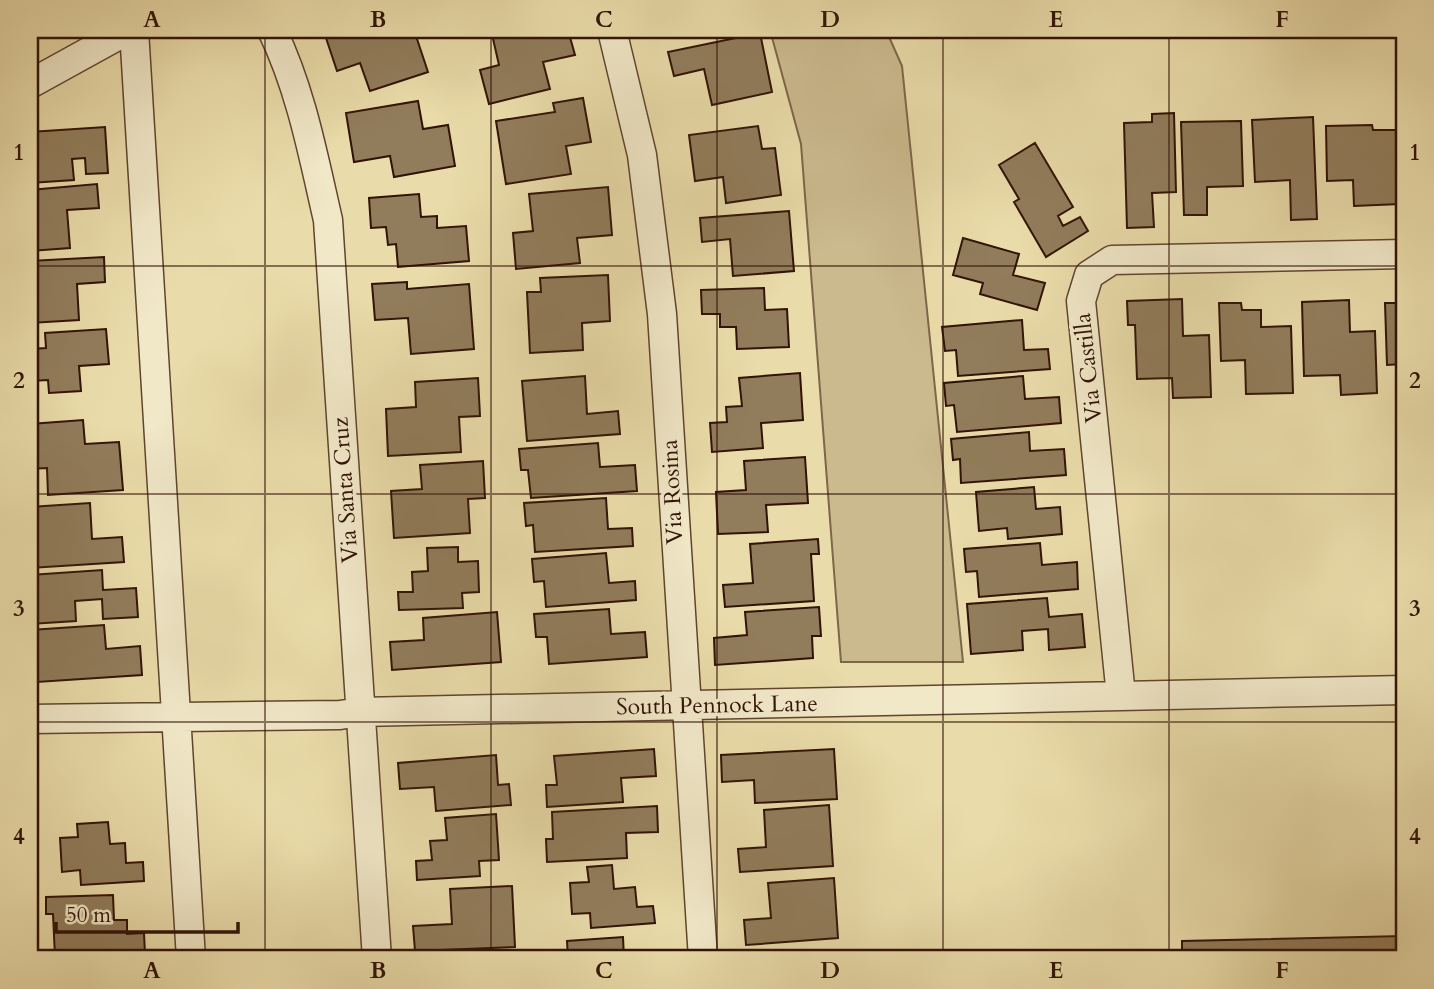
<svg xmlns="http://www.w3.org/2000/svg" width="1434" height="989" font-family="Cardo,serif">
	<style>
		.green { fill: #cbba8e; stroke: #7e664a; stroke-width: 2 }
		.building { fill: #917c5b; stroke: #311306; stroke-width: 2 }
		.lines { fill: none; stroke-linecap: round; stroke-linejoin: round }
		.minor-casing { stroke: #5f452f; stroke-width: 31 }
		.minor { stroke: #f1e8c8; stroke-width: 28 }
		.grid { fill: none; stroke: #311306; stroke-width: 2; stroke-opacity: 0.55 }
		.labels { text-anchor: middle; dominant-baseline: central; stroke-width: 7; stroke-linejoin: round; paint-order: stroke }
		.street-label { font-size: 23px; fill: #311306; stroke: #f1e8c8 }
		.neatline { fill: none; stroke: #311306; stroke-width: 2.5 }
		.grid-label { font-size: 23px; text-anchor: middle; font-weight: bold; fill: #311306 }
	</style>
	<rect width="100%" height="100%" fill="#eadcaa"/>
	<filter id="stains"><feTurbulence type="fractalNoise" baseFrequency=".00286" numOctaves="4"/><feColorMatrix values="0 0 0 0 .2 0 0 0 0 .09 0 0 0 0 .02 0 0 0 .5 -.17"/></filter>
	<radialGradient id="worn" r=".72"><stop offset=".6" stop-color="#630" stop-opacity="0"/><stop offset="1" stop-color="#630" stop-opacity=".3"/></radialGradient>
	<!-- green -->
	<path class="green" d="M 770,30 L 886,30 L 902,66 L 963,662 L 841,662 L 801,144 Z"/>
	<!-- building -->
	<path class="building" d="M 331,30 L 380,30 L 382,37 L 414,30 L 428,72 L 370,91 L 360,63 L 337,71 L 324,32 Z
		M 491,30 L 568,30 L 575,55 L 543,62 L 550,89 L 489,104 L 480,70 L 499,65 Z
		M 760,33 L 772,92 L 712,105 L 704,69 L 674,76 L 668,52 Z
		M 583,98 L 591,142 L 566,146 L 571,174 L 506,184 L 496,121 L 555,112 L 553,103 Z
		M 418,101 L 423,129 L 448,125 L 455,166 L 394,177 L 390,156 L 354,162 L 346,113 Z
		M 1174,113 L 1176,192 L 1152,193 L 1154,227 L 1127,228 L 1124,123 L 1152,122 L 1152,114 Z
		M 1313,117 L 1317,219 L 1291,220 L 1290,180 L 1255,182 L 1252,120 Z
		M 1241,121 L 1243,186 L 1207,187 L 1207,215 L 1184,215 L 1181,122 Z
		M 1372,125 L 1373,130 L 1398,130 L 1400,204 L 1354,206 L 1353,180 L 1327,181 L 1326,126 Z
		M 758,126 L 762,149 L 775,148 L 781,195 L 726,203 L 723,177 L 695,181 L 689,135 Z
		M 105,127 L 108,173 L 86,174 L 85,158 L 72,159 L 74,180 L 30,183 L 30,132 Z
		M 1035,143 L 1073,207 L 1058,216 L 1063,226 L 1080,217 L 1088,231 L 1046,257 L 1014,202 L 1019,199 L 999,165 Z
		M 97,184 L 99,208 L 67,210 L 70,248 L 30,251 L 30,190 Z
		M 608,187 L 612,235 L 577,238 L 580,263 L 516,269 L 513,233 L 533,231 L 529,194 Z
		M 419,194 L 421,217 L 437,216 L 437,228 L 466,226 L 469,261 L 398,267 L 396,244 L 388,245 L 386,227 L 371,228 L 369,198 Z
		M 789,211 L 794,271 L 733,276 L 730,239 L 702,242 L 700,218 Z
		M 963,238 L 1019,254 L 1013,275 L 1045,283 L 1037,310 L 980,294 L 983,283 L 953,275 Z
		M 104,257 L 105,282 L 77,284 L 79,320 L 30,323 L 30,261 Z
		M 608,275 L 610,321 L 582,323 L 583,350 L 530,353 L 527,292 L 541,292 L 540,278 Z
		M 407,282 L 407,289 L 469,284 L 474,349 L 411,354 L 408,318 L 375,320 L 372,284 Z
		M 764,288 L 765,310 L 787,309 L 789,347 L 737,349 L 736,327 L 720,327 L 720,314 L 702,314 L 701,290 Z
		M 1182,299 L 1183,336 L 1209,335 L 1211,397 L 1173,398 L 1172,378 L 1137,379 L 1135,325 L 1128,325 L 1127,301 Z
		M 1349,300 L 1350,332 L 1375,331 L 1377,393 L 1341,395 L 1340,375 L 1304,376 L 1302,302 Z
		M 1219,303 L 1241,303 L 1242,310 L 1261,310 L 1261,327 L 1291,326 L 1293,393 L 1246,394 L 1245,360 L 1221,361 Z
		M 1385,303 L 1404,303 L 1404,383 L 1403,364 L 1387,365 Z
		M 1022,320 L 1024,350 L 1048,349 L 1050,369 L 958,376 L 956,350 L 945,351 L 942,327 Z
		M 106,329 L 109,364 L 79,366 L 81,391 L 49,393 L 48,380 L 31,381 L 30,349 L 46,348 L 45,333 Z
		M 800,373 L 803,420 L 761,423 L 763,448 L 712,452 L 710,423 L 727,422 L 726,407 L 742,406 L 739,378 Z
		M 585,376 L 587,414 L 618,411 L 620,434 L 527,441 L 522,381 Z
		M 1023,376 L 1025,399 L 1059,397 L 1061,423 L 957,432 L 954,405 L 946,406 L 944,383 Z
		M 478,378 L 480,416 L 459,417 L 461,452 L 388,456 L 386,409 L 416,407 L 415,382 Z
		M 83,420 L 85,444 L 119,442 L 123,490 L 48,495 L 47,468 L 30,469 L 30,424 Z
		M 1029,432 L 1030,451 L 1064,449 L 1066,475 L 961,483 L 960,459 L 953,460 L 951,439 Z
		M 598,443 L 600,467 L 635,465 L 637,491 L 531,498 L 528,470 L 521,470 L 519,449 Z
		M 805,457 L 808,503 L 766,505 L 768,532 L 718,534 L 716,492 L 746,490 L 744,461 Z
		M 483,461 L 485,498 L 468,499 L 470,533 L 394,538 L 391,491 L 422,489 L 420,465 Z
		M 1034,487 L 1036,509 L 1060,507 L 1062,534 L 1008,539 L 1007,528 L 979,531 L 976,492 Z
		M 606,498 L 608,529 L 632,528 L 633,546 L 535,552 L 533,525 L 526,526 L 524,503 Z
		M 90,503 L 92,539 L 122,537 L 124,562 L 30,568 L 30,507 Z
		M 818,539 L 819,554 L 811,554 L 814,601 L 725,607 L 723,585 L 753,583 L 750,544 Z
		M 1040,543 L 1042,565 L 1077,562 L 1078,589 L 979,597 L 977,571 L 966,572 L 964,549 Z
		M 458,547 L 458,562 L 478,561 L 479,592 L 462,593 L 463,608 L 399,610 L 398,592 L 413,592 L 412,572 L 428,571 L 427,548 Z
		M 606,553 L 609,583 L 635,581 L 636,600 L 546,607 L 544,581 L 534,582 L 532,559 Z
		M 102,570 L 103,590 L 136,588 L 138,617 L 103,619 L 102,599 L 75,601 L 76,621 L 30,624 L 30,575 Z
		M 1047,598 L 1049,617 L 1082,614 L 1085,647 L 1049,650 L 1048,629 L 1022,631 L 1023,650 L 971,654 L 967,604 Z
		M 819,607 L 821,636 L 812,636 L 813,658 L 715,665 L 714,638 L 747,635 L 745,612 Z
		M 609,609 L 611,634 L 645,632 L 647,657 L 549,664 L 547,637 L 536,637 L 534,614 Z
		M 497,612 L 501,662 L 392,670 L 390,642 L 424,640 L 423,618 Z
		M 104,625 L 106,649 L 140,646 L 142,675 L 37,682 L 35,652 L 30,653 L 30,630 Z
		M 654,749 L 656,776 L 621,778 L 623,802 L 547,807 L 546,785 L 557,785 L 554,756 Z
		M 834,749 L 837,799 L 755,803 L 754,780 L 722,782 L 721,755 Z
		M 496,755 L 498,785 L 509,784 L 511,805 L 436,811 L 434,787 L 400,789 L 398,763 Z
		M 829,805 L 833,866 L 740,872 L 738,849 L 766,847 L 764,810 Z
		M 657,806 L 658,832 L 626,833 L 627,858 L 547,862 L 546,839 L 553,839 L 552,812 Z
		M 496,814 L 499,860 L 479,861 L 480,876 L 417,880 L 416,861 L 432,860 L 430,841 L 447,840 L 445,818 Z
		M 108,822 L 110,844 L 125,843 L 126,863 L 143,862 L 144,881 L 81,885 L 80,870 L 62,872 L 60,838 L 78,837 L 77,824 Z
		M 612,865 L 614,889 L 635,887 L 637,907 L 653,906 L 655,923 L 591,928 L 590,913 L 572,914 L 570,883 L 589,882 L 587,867 Z
		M 834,878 L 838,938 L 746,945 L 744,920 L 771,918 L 768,883 Z
		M 512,886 L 515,947 L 415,951 L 413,926 L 452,924 L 450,889 Z
		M 113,895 L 114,920 L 127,920 L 127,934 L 144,933 L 145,954 L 55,957 L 53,914 L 46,914 L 46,897 Z
		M 1404,936 L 1404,959 L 1182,959 L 1182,941 Z
		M 623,937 L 624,959 L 568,959 L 567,941 Z
		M 838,950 L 839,959 L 774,959 L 774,954 Z"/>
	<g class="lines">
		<!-- minor casing -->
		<g class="minor-casing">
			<path id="minor" d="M 134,30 L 191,959
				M 272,30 C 301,90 313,155 328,220 L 377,959
				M 612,30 L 642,155 L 662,314 L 703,959
				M 30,84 L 128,30
				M 1121,696 L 1081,301 L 1089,275 L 1112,260 L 1404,254
				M 30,719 L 340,715 L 360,712 L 1404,690"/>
		</g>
		<!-- minor -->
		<use href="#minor" class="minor"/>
	</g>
	<!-- grid -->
	<path class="grid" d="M 265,30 L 265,959M 491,30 L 491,959M 717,30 L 717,959M 943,30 L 943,959M 1169,30 L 1169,959M 30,266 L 1404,266M 30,494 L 1404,494M 30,722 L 1404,722"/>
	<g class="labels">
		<!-- street labels -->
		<g class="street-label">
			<text transform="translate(1088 368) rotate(-96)">Via Castilla</text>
			<text transform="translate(345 490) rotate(-94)">Via Santa Cruz</text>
			<text transform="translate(672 492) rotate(-93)">Via Rosina</text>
			<text transform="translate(717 705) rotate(-1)">South Pennock Lane</text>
		</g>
	</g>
	<!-- margin -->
	<rect width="1434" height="989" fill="none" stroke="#eadcaa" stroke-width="77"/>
	<!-- scale -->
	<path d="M56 922v10h182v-10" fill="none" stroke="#311306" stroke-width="3.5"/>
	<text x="66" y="922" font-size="21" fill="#311306" stroke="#f1e8c8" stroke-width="5" paint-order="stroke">50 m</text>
	<rect x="38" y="38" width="1358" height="912" class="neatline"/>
	<g class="grid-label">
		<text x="152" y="27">A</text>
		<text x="378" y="27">B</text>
		<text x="604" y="27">C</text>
		<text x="830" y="27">D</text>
		<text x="1056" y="27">E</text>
		<text x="1282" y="27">F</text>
		<text x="19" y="160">1</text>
		<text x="1415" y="160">1</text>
		<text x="19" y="388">2</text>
		<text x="1415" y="388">2</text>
		<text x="19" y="616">3</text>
		<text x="1415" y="616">3</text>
		<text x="19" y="844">4</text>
		<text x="1415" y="844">4</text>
		<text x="152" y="978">A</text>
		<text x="378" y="978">B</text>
		<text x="604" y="978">C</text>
		<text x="830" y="978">D</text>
		<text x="1056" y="978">E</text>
		<text x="1282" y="978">F</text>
	</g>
	<rect width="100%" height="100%" filter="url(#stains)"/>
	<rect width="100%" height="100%" fill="url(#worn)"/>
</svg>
